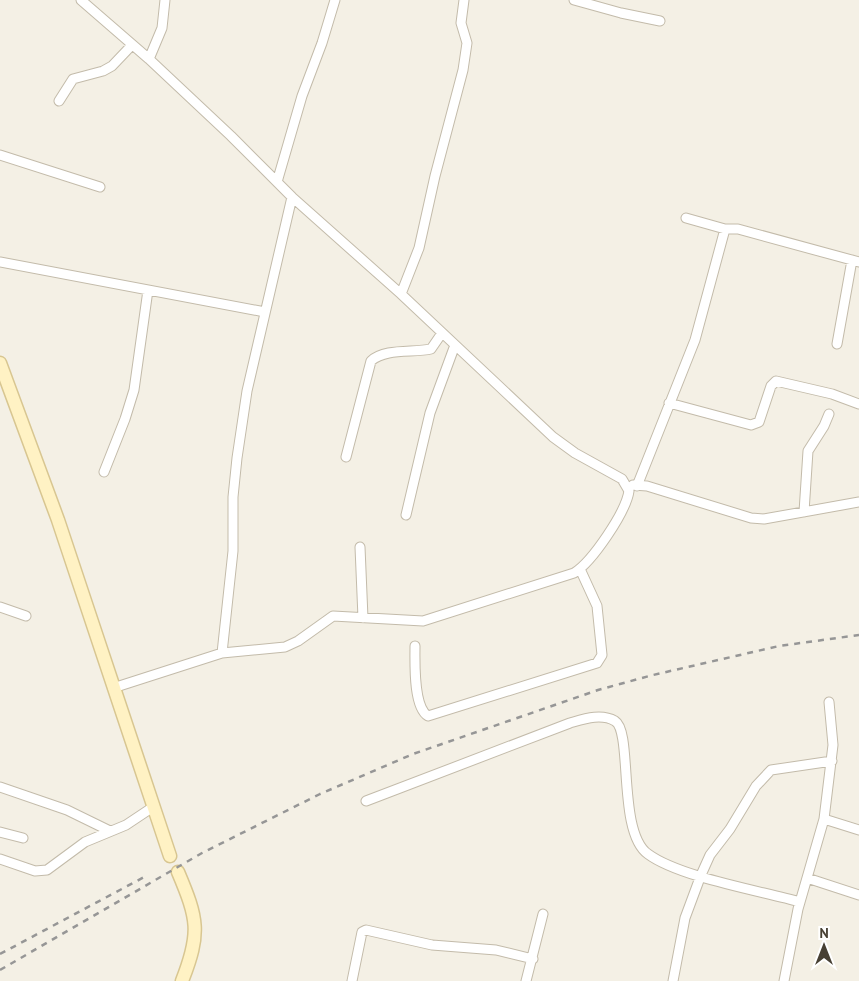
<svg xmlns="http://www.w3.org/2000/svg" width="859" height="981" font-family="'PT Sans',sans-serif">
	<style>
		.lines { fill: none; stroke-linecap: round; stroke-linejoin: round }
		.street-casing { stroke: #c3bbaa; stroke-width: 11 }
		.secondary-casing { stroke: #d8c691; stroke-width: 15 }
		.street { stroke: #fff; stroke-width: 9 }
		.secondary { stroke: #fff2c4; stroke-width: 12 }
		.rail { stroke: #969696; stroke-width: 2.5; stroke-dasharray: 6 6; stroke-linecap: butt }
	</style>
	<rect width="100%" height="100%" fill="#f4f0e5"/>
	<g class="lines">
		<!-- street casing -->
		<g class="street-casing">
			<path id="street" d="M 81,0 L 149,59 L 231,136 L 292,197 L 401,294 L 553,437 L 575,453 L 622,479 L 629,491 C 626,512 592,562 574,573 L 423,621 L 333,616 L 298,641 L 285,647 L 222,653 L 113,688
				M 574,0 L 621,13 L 660,21
				M 149,59 L 162,28 L 165,0
				M 59,101 L 73,79 L 103,71 L 112,66 L 132,45
				M 0,155 L 100,187
				M 277,182 L 302,96 L 322,43 L 335,0
				M 686,218 L 725,229
				M 0,262 L 265,312
				M 401,294 L 419,248 L 435,176 L 463,70 L 467,43 L 461,23 L 464,0
				M 837,344 L 852,260
				M 669,403 L 751,425 L 759,422 L 771,386 L 776,381 L 832,394 L 859,404
				M 346,457 L 371,361 C 385,348 413,353 431,349 L 442,333
				M 104,472 L 125,419 L 134,390 L 148,290
				M 633,485 L 647,486 L 751,518 L 764,519 L 859,502
				M 637,486 L 695,340 L 725,229 L 738,229 L 859,262
				M 804,512 L 808,451 L 824,426 L 829,414
				M 406,515 L 430,413 L 455,345
				M 360,547 L 363,618
				M 0,607 L 26,616
				M 415,646 C 415,662 413,707 428,716 L 597,663 L 602,655 L 597,606 L 580,569
				M 222,653 L 233,551 L 233,497 L 237,458 L 247,391 L 292,197
				M 0,787 L 67,810 L 110,831
				M 366,801 L 570,723 C 584,719 601,713 615,721 C 633,732 617,832 648,854 C 679,877 761,891 800,902
				M 824,819 L 859,830
				M 0,832 L 23,838
				M 0,859 L 35,871 L 47,870 L 85,842 L 126,825 L 153,807
				M 807,878 L 859,895
				M 352,981 L 362,932 L 366,930 L 432,945 L 496,950 L 533,959
				M 526,981 L 543,914
				M 673,981 L 685,918 L 701,875 L 710,855 L 730,829 L 756,786 L 771,770 L 832,761
				M 784,981 L 798,909 L 824,819 L 833,745 L 829,702"/>
		</g>
		<!-- secondary casing -->
		<g class="secondary-casing">
			<path id="secondary" d="M 0,363 L 58,520 L 170,856
				M 178,872 C 198,919 201,933 182,981"/>
		</g>
		<!-- street -->
		<use href="#street" class="street"/>
		<!-- secondary -->
		<use href="#secondary" class="secondary"/>
		<!-- rail -->
		<path class="rail" d="M 0,954 L 148,875
			M 0,970 L 202,853 L 320,794 L 413,754 L 598,690 L 653,675 L 779,646 L 859,635"/>
	</g>
	<!-- north arrow -->
	<g transform="translate(824 946)" stroke="#ffffff" stroke-width="4" paint-order="stroke">
	<path d="M0-4L9 19L0 12L-9 19Z" fill="#474034"/>
	<text y="-8" font-size="14" font-weight="bold" text-anchor="middle" fill="#474034">N</text>
	</g>
</svg>
